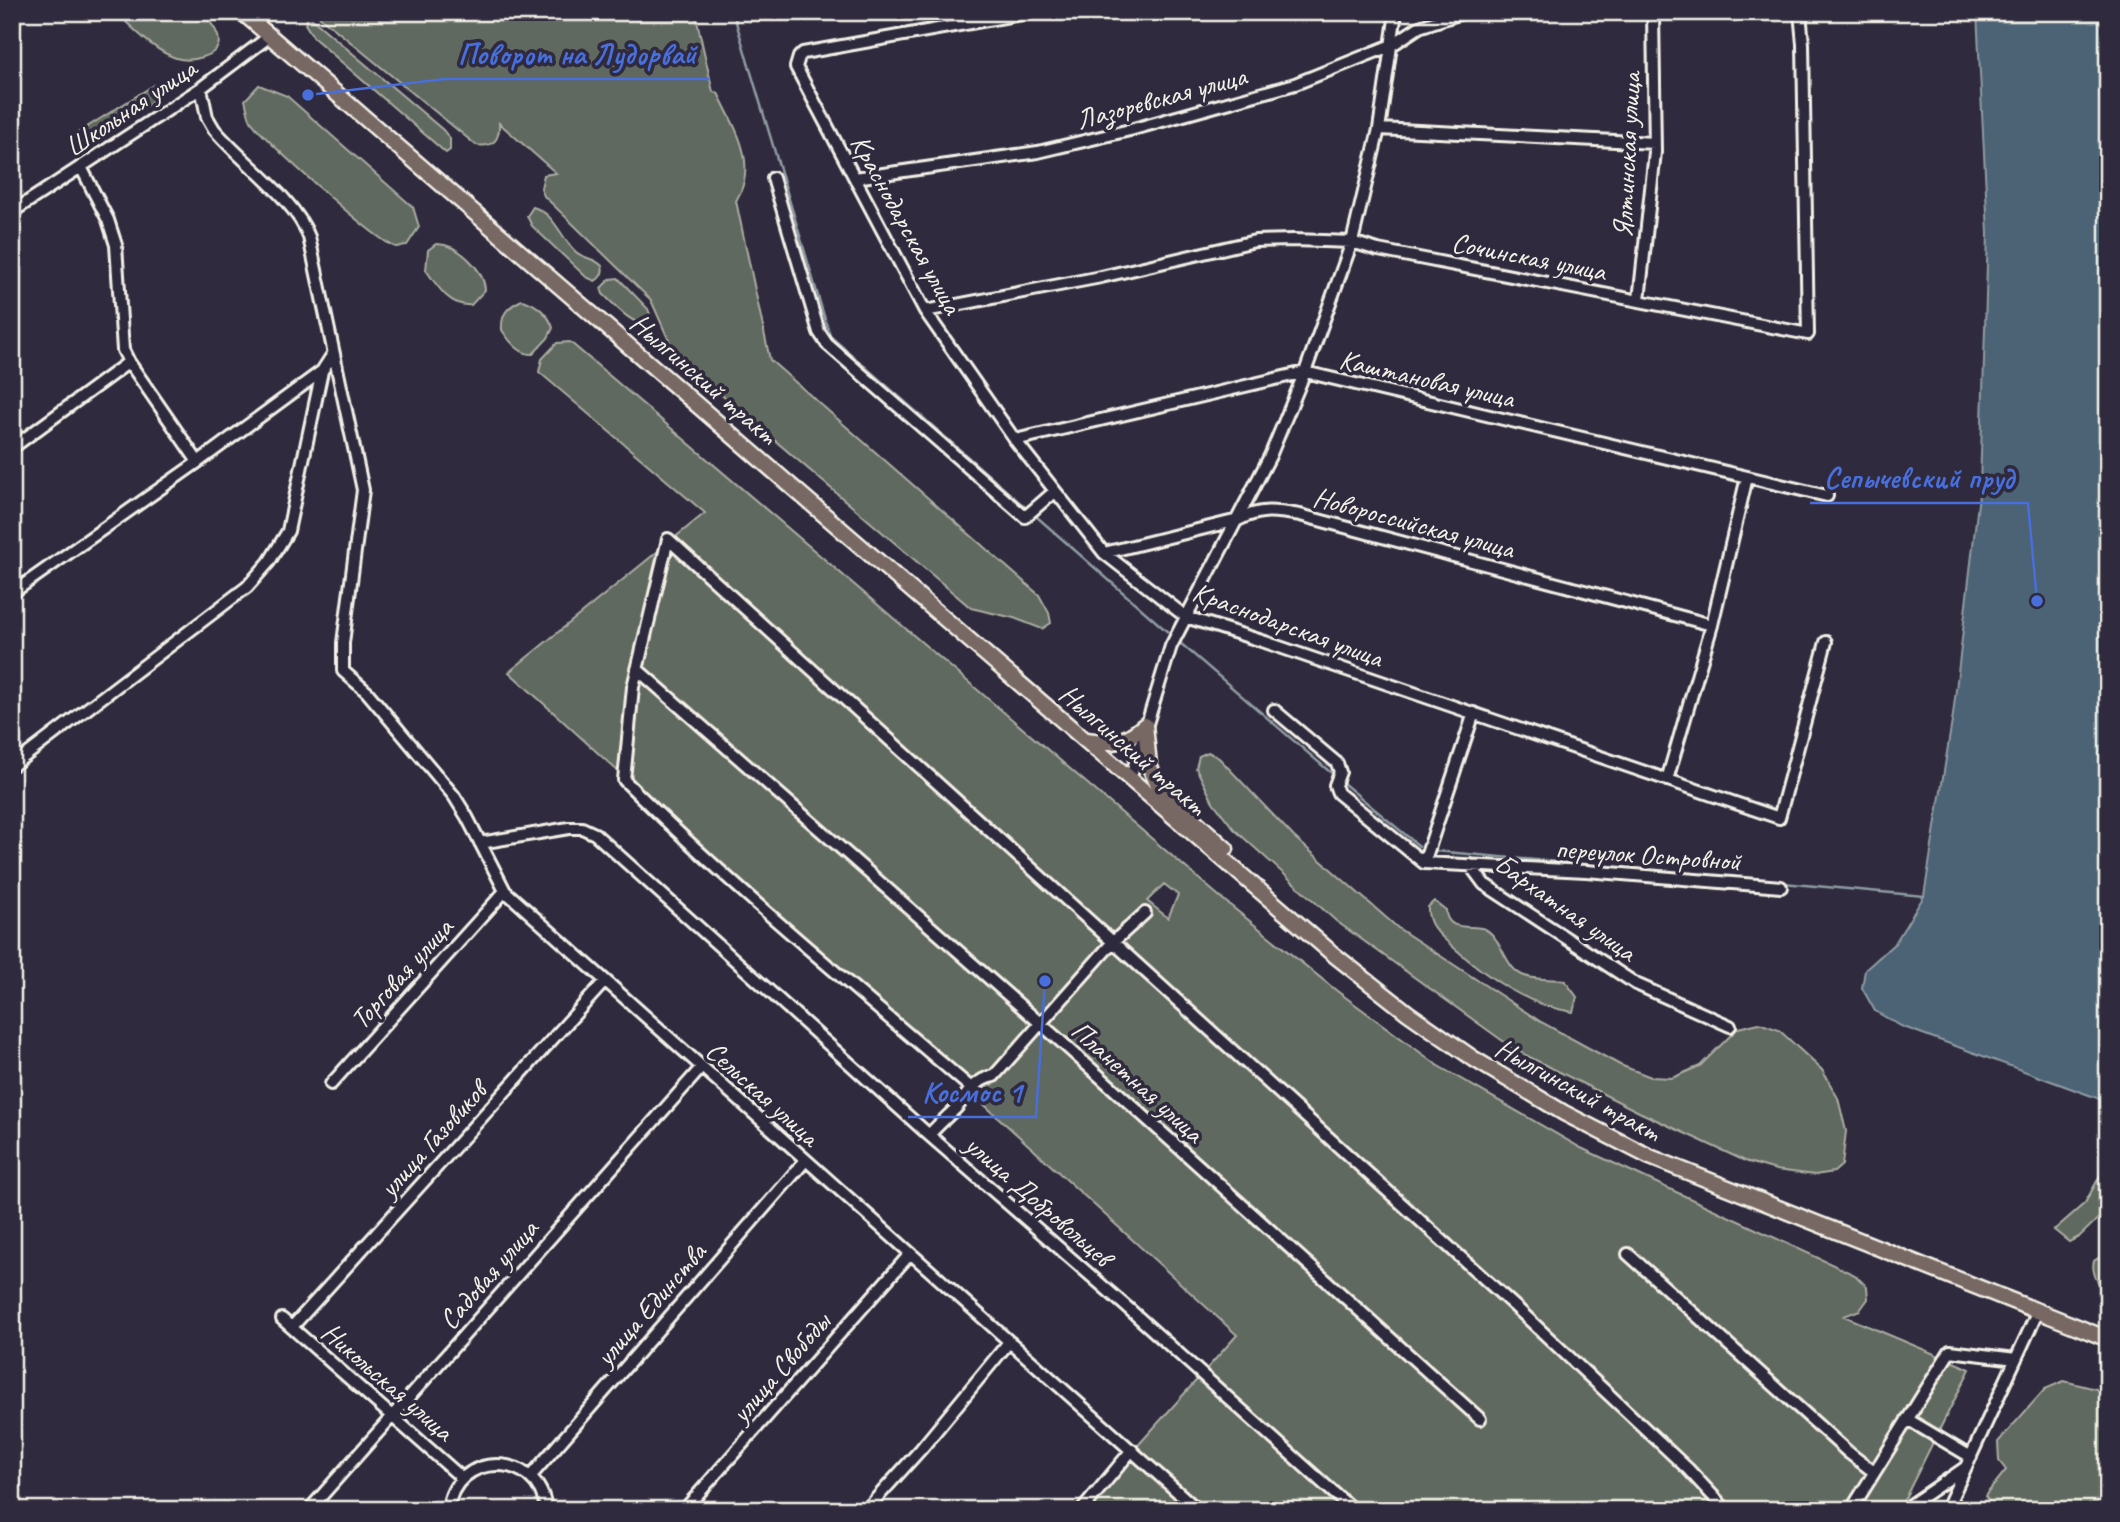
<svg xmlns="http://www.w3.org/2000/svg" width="2120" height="1522" font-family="Caveat,sans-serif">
<rect width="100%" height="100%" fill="#2f2a3d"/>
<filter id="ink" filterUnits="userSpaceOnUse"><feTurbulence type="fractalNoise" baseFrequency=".0143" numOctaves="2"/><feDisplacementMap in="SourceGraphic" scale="14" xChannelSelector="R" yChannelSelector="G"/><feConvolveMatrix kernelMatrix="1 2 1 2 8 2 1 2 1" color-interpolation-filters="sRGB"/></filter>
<g filter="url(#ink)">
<path fill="#60695e" stroke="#aaada3" stroke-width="2" fill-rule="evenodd" d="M 115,12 L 200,12 C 215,25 232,48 203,57 C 194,60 185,61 176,58 C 152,50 134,28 115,12 Z
M 314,12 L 695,12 L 713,92 L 718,93 C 735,129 759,163 736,201 L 770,360 L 1039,595 L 1049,613 L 1051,623 L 1042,629 L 1014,618 L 971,608 L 690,368 L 670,343 L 651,300 L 544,196 L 541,188 L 544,175 L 556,173 L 499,123 C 500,139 494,148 476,145 Z
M 312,19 L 443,130 L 450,139 L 450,150 L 446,153 L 314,38 L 305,24 L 307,20 Z
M 154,85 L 160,93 L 149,104 L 89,143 L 85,145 L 75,144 L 72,139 L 79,132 Z
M 259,85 L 287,96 L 413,207 L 419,227 L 407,245 C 403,245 399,247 396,247 C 380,244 261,138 251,121 C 248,115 247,107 245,100 Z
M 533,207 C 556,214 560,238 576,252 C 584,259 595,258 602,266 C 604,272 601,278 595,281 L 586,277 L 532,226 L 527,216 Z
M 436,244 C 457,243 484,269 485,290 L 471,305 C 450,307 437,286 426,270 L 428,250 Z
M 618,278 L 648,309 L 651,317 L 646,324 C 630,324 614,304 603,294 L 601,288 L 610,279 Z
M 522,300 C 535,303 549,314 553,328 L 548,338 L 533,354 C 520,355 509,341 502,330 C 501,314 507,307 522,300 Z
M 570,342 L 1226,902 L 1337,991 L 1440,1067 L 1581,1148 L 1855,1275 L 1867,1287 L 1868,1299 L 1860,1310 L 1844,1316 L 1970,1369 L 1899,1510 L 1080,1510 L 1237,1335 L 509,672 L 705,513 L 539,372 L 542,359 L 557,343 ZM 1164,884 L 1178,895 L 1168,918 L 1147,901 Z
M 1208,752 L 1219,758 L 1294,837 L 1398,928 L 1541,1022 L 1620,1065 L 1651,1077 L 1672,1078 L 1700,1066 L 1738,1028 L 1759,1023 L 1779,1030 L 1822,1070 L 1838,1098 L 1846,1131 L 1842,1165 L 1834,1172 L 1815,1175 L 1776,1170 L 1745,1161 L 1639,1112 L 1514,1049 L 1336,921 L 1234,829 L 1213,802 L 1196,768 L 1199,756 Z
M 1434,901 L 1446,910 C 1446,933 1472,924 1485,929 C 1502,938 1504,966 1522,975 C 1535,981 1552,978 1565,981 L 1577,997 L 1573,1012 C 1527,1006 1487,977 1453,947 C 1440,935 1427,926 1428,907 Z
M 2108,1168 L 2108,1209 L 2079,1237 L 2069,1242 L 2054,1230 L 2085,1203 L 2101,1174 Z
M 2100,1257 L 2108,1257 L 2108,1284 L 2098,1282 C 2094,1275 2092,1268 2094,1261 Z
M 2064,1381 L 2108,1392 L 2108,1510 L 1995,1510 L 1985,1496 L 2006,1470 L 1999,1461 L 1998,1442 L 2045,1389 Z"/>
<path fill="#4b6375" stroke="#8f9ca3" stroke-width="2" d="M 1977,12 L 2108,12 L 2108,1102 L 1901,1026 L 1875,1011 L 1862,988 L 1865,970 L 1895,943 L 1924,896 L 1953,715 L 1980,486 L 1988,233 Z"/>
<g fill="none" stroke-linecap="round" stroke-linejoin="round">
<path stroke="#8f9ca3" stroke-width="2.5" d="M 733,12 L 830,336 L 1025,507
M 1037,517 L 1169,633
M 1179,642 L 1330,772
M 1343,783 L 1419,846
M 1435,851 L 1679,873
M 1783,883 L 1924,896"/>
<g stroke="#f4f1e8" stroke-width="16">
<path id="minor" d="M 1033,12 L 803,53 L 799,57 L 796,67 L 925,311 L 1015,440 L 1104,553 L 1186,617 L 1265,642 L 1779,818 L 1826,642
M 201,88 L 207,117 L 214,129 C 241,162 295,198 309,237 L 363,490 L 343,643 L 343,671 L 367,692 L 454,796 L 467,817 L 505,891 L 1198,1510
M 1379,129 L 1655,143
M 81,167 L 108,220 L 116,245 L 123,350 L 129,362 L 198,462
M 773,178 L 819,332 L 827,344 L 1025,517 L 1055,491
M 855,178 L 1038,152 L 1130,130 L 1295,84 L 1392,45 L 1419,27 L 1465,12
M 12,212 L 201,88 L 270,36
M 1639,300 L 1655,152 L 1653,12
M 925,311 L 1101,277 L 1255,241 L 1294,240 L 1352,242 L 1378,250 L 1808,334 L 1803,44 L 1800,12
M 1015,440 L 1305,372 L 1827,496
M 12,448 L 129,362
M 1104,553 L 1238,520 C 1261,508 1276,511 1300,515 L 1712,625
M 12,593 L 198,462 L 322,371
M 637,669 L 1057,1038 L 1480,1419
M 1274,710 L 1337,763 L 1340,772 L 1335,785 L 1338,793 L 1424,863 L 1586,871 L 1781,887
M 12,766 L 247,587 L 269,562 L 288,531 L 322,371 L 333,354
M 1130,779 L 1171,646 L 1270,456 L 1305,372 L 1352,242 L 1379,129 L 1396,12
M 1667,780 L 1712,625 L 1747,477
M 480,843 L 569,828 L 582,828 L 595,834 L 929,1135 L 1128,1308 L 1353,1510
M 1424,863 L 1474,713
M 1470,865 L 1484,884 L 1636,984 L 1730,1026
M 331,1084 L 505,891
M 971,1088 C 854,987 734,889 624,780 L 633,687 L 668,539 L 1520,1311 L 1688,1469 L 1726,1510
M 929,1135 C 938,1125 948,1116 957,1107 C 968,1093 976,1079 994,1076 L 1112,943 L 1145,913
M 1628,1254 L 1849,1453 L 1874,1472
M 282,1319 L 462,1478
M 292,1327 L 605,981
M 1907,1419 L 1971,1457
M 530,1477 L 805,1161
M 309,1510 L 701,1068
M 448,1510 C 454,1450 540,1450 546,1510
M 684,1510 L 910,1254
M 866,1510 L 921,1449 L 1009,1342
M 1082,1510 L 1132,1450
M 1851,1510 L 1950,1351 L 2016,1359
M 1909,1510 L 1912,1504 L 1966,1467
M 1946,1510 L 2038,1311"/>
</g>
<g stroke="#f4f1e8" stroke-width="19">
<path id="major" d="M 242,12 L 1333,954 L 1408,1013 L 1474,1059 L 1564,1113 L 1650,1157 L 2108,1339
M 1145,725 L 1149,765 L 1159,788 L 1226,849
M 1086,740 C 1114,744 1123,744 1145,725"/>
</g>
<use href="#minor" stroke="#2f2a3d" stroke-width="10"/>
<use href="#major" stroke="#776864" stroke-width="14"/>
</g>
</g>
<g text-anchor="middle" stroke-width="7" stroke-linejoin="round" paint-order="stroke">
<g font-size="28" fill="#f4f1e8" stroke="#2f2a3d">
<text transform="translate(1161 97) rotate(-15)" y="10">Лазоревская улица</text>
<text transform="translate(130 107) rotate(-34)" y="10">Школьная улица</text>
<text transform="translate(1626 155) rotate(-87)" y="10">Ялтинская улица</text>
<text transform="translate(907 224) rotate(61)" y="10">Краснодарская улица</text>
<text transform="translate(1529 256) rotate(11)" y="10">Сочинская улица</text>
<text transform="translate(704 378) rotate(41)" y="10">Нылгинский тракт</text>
<text transform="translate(1427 378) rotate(13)" y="10">Каштановая улица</text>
<text transform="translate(1414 522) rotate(15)" y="10">Новороссийская улица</text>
<text transform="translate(1288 624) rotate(20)" y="10">Краснодарская улица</text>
<text transform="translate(1133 749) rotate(41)" y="10">Нылгинский тракт</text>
<text transform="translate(1648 854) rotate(4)" y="10">переулок Островной</text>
<text transform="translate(1566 907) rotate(35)" y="10">Бархатная улица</text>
<text transform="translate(401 973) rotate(-48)" y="10">Торговая улица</text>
<text transform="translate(1138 1081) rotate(42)" y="10">Планетная улица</text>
<text transform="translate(1578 1089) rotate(29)" y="10">Нылгинский тракт</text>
<text transform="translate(763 1093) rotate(42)" y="10">Сельская улица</text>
<text transform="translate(432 1139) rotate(-48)" y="10">улица Газовиков</text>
<text transform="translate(1039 1200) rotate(41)" y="10">улица Добровольцев</text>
<text transform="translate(488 1274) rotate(-49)" y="10">Садовая улица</text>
<text transform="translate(650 1304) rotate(-49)" y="10">улица Единства</text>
<text transform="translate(780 1367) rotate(-49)" y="10">улица Свободы</text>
<text transform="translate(388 1381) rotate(41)" y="10">Никольская улица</text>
</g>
</g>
<path fill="none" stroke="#486fdb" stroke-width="2.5" d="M308 95L445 79H709M2037 601L2028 503H1810M1045 981L1036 1117H908"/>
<g fill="#486fdb" stroke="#2f2a3d" stroke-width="2.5">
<circle cx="308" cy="95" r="7"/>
<circle cx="2037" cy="601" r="7"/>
<circle cx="1045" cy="981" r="7"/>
</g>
<g font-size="30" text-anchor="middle" font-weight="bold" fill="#486fdb" stroke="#2f2a3d" stroke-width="7" stroke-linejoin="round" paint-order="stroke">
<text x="577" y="64">Поворот на Лудорвай</text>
<text x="1919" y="488">Сепычевский пруд</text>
<text x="972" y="1102">Космос 1</text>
</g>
<rect width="2120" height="1522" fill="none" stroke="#2f2a3d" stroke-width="42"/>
<rect x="21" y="21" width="2078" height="1480" fill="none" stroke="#f4f1e8" stroke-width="2.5" filter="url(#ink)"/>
</svg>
